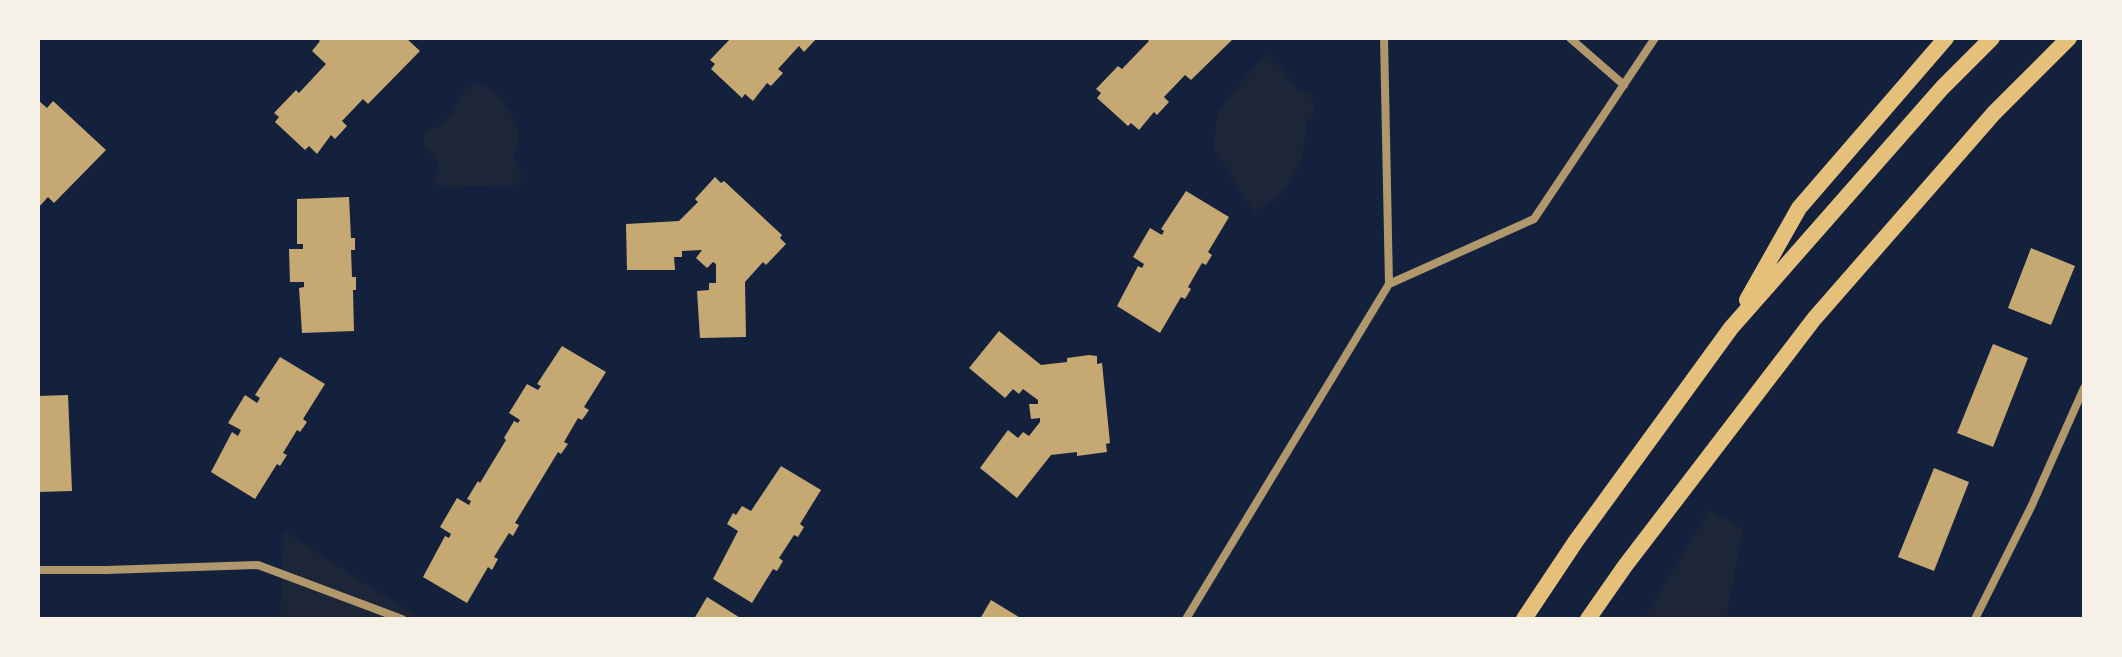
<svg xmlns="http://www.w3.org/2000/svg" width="2122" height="657" font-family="Ubuntu,sans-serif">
<rect width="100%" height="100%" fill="#14213d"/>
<path fill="#1d2539" d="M 1265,54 L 1281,67 L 1297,90 L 1309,95 L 1315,107 L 1313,116 L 1306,123 L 1304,147 L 1300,164 L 1285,188 L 1272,201 L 1254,212 L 1213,147 L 1218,111 Z
M 476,83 C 495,85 520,119 518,138 C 518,145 514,152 513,158 L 521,174 L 521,179 L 515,185 L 441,187 L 433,181 L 439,168 L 439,163 L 424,146 L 424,133 C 431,127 441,127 447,120 C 459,106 458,91 476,83 Z
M 1709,510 L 1743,529 L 1726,619 L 1644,619 Z
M 284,531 L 420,619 L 280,619 Z"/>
<path fill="#c6a872" d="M 316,38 L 406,38 L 420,51 L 368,104 L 363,99 L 342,121 L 347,126 L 335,139 L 331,135 L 317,154 L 309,146 L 305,150 L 275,122 L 279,117 L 274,113 L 296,90 L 299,93 L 326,64 L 312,51 L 320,41 Z
M 731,38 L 736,40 L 738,38 L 817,38 L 804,52 L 799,46 L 778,69 L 783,73 L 771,86 L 767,83 L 753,101 L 745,94 L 742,98 L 711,69 L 715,64 L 710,60 Z
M 1146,38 L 1234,38 L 1191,80 L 1185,75 L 1164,97 L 1169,102 L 1157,115 L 1154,112 L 1139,130 L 1131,123 L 1128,126 L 1097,98 L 1101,93 L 1096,89 L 1118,66 L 1122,69 L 1149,41 Z
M 38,100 L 47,108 L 53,101 L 106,150 L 54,203 L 48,197 L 38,208 Z
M 715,177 L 721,183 L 724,181 L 782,235 L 780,238 L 786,244 L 766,265 L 763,262 L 745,282 L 746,337 L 700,338 L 697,291 L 709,290 L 709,283 L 716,283 L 716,264 L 713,262 L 707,268 L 696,258 L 702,250 L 682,251 L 682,257 L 674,257 L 675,270 L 627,270 L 626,224 L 679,221 L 698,202 L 695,199 Z
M 1186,191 L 1229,217 L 1208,252 L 1212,255 L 1206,265 L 1202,263 L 1188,287 L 1191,289 L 1185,299 L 1181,297 L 1160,333 L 1117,306 L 1138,266 L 1142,268 L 1144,264 L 1133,257 L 1150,228 L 1162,235 L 1164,231 L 1161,229 Z
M 349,197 L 351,238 L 355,238 L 355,250 L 351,250 L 352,277 L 356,277 L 356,290 L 353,290 L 354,331 L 302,333 L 299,288 L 304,287 L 304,282 L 290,282 L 289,249 L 303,249 L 303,244 L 297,244 L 297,199 Z
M 2031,248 L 2075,266 L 2051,325 L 2008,308 Z
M 999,331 L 1041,365 L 1067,362 L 1067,358 L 1089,355 L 1097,356 L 1097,364 L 1102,363 L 1110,443 L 1106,444 L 1107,452 L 1077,456 L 1077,452 L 1051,455 L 1017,498 L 980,468 L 1008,430 L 1018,438 L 1023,432 L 1029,436 L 1040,422 L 1040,418 L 1031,419 L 1029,404 L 1038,404 L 1038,400 L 1023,389 L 1019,394 L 1013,389 L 1005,398 L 969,368 Z
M 1993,344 L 2028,358 L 1993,447 L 1957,433 Z
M 562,346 L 606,372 L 584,407 L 589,410 L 582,420 L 578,418 L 564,442 L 568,444 L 561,454 L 558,452 L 515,523 L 519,525 L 513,536 L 509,533 L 494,557 L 498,559 L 492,570 L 488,567 L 467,603 L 423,577 L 445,536 L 449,538 L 451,534 L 440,527 L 457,498 L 469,505 L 471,501 L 467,499 L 478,481 L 480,483 L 506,440 L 504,438 L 514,421 L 518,423 L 520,420 L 509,413 L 527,384 L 538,390 L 541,386 L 537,384 Z
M 280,357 L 325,384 L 303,419 L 307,422 L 300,432 L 297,430 L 283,453 L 287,455 L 280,466 L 277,464 L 255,499 L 211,472 L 232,432 L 238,436 L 241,430 L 228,423 L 245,395 L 257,403 L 260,398 L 255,395 Z
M 68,395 L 72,491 L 38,492 L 38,396 Z
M 781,466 L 821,490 L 800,524 L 804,527 L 798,537 L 794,535 L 779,558 L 783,561 L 777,571 L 773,569 L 752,603 L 713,579 L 738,531 L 727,524 L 733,513 L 736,515 L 742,506 L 751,511 Z
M 1934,468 L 1969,482 L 1934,571 L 1898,557 Z
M 707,597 L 742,619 L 694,619 Z
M 991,600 L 1022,619 L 980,619 Z"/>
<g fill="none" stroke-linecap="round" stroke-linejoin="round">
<path stroke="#b1986c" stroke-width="8" d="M 1570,38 L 1624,85
M 1389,284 L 1534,219 L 1655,38
M 38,570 L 106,570 L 258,565 L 402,619
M 1186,619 L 1389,284 L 1384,38
M 1975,619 L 2032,505 L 2084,388"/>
<path stroke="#e5c07b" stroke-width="16" d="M 1747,300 L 1799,208 L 1946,38
M 1524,619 L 1576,541 L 1731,328 L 1942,88 L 1992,38
M 1588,619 L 1625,566 L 1814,319 L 1994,113 L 2069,38"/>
</g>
<rect width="2122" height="657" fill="none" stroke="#f6f1e7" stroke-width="80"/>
</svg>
